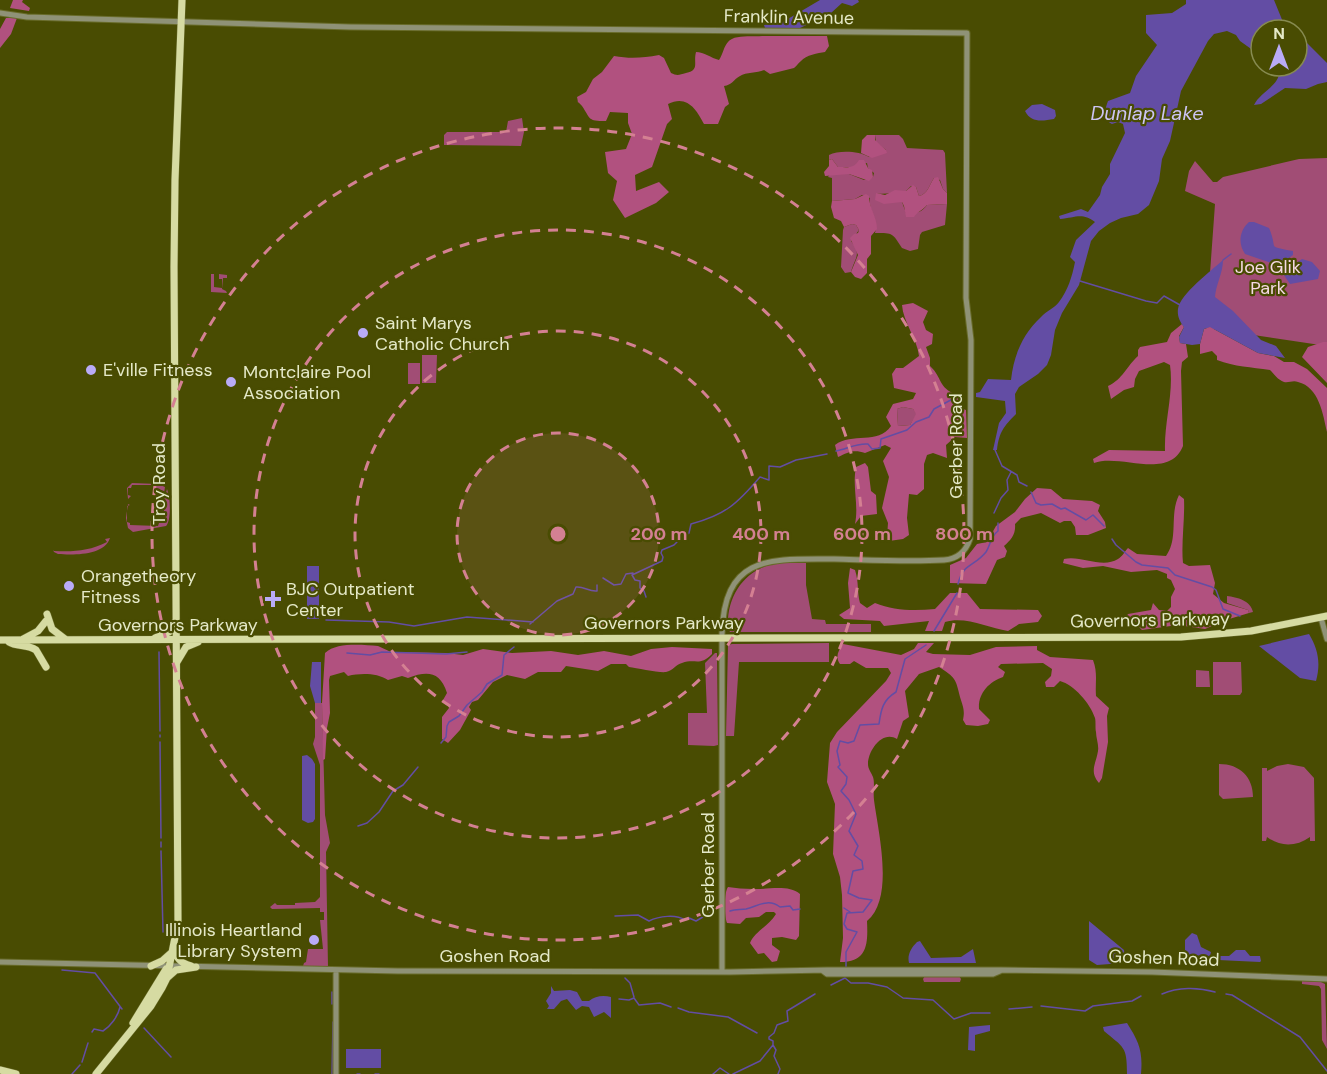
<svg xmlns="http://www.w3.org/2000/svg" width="1327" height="1074" font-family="'DM Sans',sans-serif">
<rect width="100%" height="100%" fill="#494c02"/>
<path fill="#a14d75" d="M 522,118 L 524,132 L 521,146 L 444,145 L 444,135 L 447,132 L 506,132 L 508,121 Z
M 875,135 L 899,135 L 903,139 L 907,148 L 943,150 L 945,153 L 947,193 L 943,189 L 940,180 L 934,178 C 929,185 928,194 919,196 L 916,187 L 911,186 L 906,191 C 895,190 886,196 876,193 L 902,202 L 906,213 C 916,214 921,213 927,205 L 947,204 L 945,225 L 922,232 L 920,235 L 918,249 L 910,251 L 902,248 C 892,233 894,233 875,233 C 879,220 868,210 870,198 L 862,195 L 855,199 L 832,201 L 832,178 L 828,177 L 830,174 L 849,174 L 864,180 L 873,177 L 874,173 L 868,168 L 867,163 L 853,167 L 838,167 L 832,159 L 829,160 L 829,155 C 839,150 859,151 869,157 L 886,150 L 876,142 Z
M 1327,158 L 1327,346 L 1206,328 L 1215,204 L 1185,191 L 1189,171 L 1195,161 L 1213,182 L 1217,182 L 1223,177 L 1299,159 Z
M 852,224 L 856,225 L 859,230 L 851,241 C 862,255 855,257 851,272 L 845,273 L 841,267 L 843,230 L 844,227 Z
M 211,274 L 214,274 L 214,287 L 222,288 L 222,279 L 219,279 L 219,274 L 227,275 L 227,278 L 223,278 L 222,289 L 226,291 L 227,293 L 211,292 Z
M 422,355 L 437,355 L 436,383 L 422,383 Z
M 408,363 L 420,363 L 420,384 L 408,384 Z
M 903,407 L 913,409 L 917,414 L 910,425 L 898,426 L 897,409 Z
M 132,483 L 158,484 L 165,487 L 162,506 L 165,518 L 163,504 L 167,489 C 171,499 171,521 166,526 L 133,532 L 128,528 L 126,518 L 128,504 L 130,505 L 127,506 L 127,522 L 130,523 L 130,525 L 158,526 L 159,523 L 162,523 L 160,489 L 156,488 L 156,485 L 132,485 L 131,488 L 128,488 L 128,495 L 131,496 L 128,499 L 127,488 Z
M 110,538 C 104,556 73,555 58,554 L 54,552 L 53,550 L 54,551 C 74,552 89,551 107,542 L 105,539 Z
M 778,563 L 806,563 L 806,585 L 812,619 L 825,620 L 826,624 L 871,624 L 871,632 L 730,632 L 728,629 C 726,596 745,568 778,563 Z
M 1227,596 C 1237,597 1251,601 1253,612 L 1249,613 L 1248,610 L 1227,603 Z
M 829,643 L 829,662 L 739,662 L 734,736 L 726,736 L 728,645 L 732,644 Z
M 715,653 L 717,653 L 718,745 L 714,746 L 688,745 L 688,713 L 707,713 L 705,663 Z
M 1213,662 L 1241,662 L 1242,692 L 1240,695 L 1213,695 Z
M 1196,670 L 1209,671 L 1210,687 L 1196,687 Z
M 315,703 L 322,703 L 325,815 L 330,843 L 326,852 L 328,967 L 303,966 L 304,963 L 306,962 L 308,949 L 323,949 L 320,920 L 324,920 L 324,912 L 320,912 L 320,908 L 272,909 L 270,907 L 275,903 L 277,905 L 295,905 L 295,903 L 315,902 L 320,897 L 320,765 L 313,744 L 315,737 Z
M 1219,764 C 1240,764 1253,777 1253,797 L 1223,799 L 1219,795 Z
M 1288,764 L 1304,767 L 1314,778 L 1315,841 L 1310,841 L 1310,837 C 1296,847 1280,847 1267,837 L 1266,841 L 1262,841 L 1262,768 L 1267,768 L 1267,771 L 1277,766 Z
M 925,976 L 959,976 L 961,979 L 960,982 L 924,982 L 923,979 Z
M 1302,981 L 1321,982 L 1325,984 L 1327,1049 L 1322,1040 L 1321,989 L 1319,986 L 1302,984 Z"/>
<path fill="#b1517f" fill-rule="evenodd" d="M 13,0 L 23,0 L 22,2 L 30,8 L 29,11 L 10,8 Z
M 6,18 L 17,18 L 11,34 L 0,48 L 0,29 Z
M 762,36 L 827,36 L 829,46 L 825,52 C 818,53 806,55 801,61 C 798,63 797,66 794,68 L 770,74 L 764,70 C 757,73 746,72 740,76 C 733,80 732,85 724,86 L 729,104 L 725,107 L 718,124 L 704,124 C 697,110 687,94 668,104 L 672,119 L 667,124 L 652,167 L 635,175 L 636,191 L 659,182 L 669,192 L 656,203 L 625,218 L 613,200 L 617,181 L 608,173 L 605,152 L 626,149 L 632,134 L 628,123 L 628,113 L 610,112 L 606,121 C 587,121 591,119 582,106 C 576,99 579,106 577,97 L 586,92 L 593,79 L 602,72 L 614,56 C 630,59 643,58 659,55 L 664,58 L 671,73 C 677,76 679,75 686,73 C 700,70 693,63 696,52 C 704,52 711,58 719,60 C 723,54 724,46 728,42 C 734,34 753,37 762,36 Z
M 867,135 L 875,135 L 875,140 L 886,150 L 887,153 L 872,158 L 861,153 L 862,140 Z
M 832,159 L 838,167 C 847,167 854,169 859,160 L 864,160 L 868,168 L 872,170 L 873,177 L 869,181 L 849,174 L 825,176 L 824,172 L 829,166 L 829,160 Z
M 938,177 L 943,189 L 947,193 L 947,204 L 927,205 C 923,210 917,212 914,217 L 906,217 L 904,206 L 902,202 L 884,204 L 875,200 L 876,193 L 885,195 L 895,190 L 906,191 L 913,185 L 916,187 L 919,196 C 928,194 929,185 934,178 Z
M 866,194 L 869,196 C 869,208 877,217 877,229 L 871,236 L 871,254 L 867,259 L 867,273 L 861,279 L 855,277 L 851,272 L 858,255 L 850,238 L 854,234 L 858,233 L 859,230 L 856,225 L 852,224 L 844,227 L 841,221 L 834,218 L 831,207 L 832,201 L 855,199 Z
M 913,303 L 928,311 L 923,322 L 926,330 L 933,334 L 932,344 L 926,347 L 930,358 L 930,366 C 943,378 937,387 957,395 L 960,408 L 966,410 L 967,438 L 955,437 L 946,445 L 947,458 L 933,453 L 927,455 L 924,464 L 924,489 L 917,495 L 909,494 L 907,518 L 909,535 L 903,539 L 889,541 L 887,537 L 888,523 L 882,508 L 889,477 L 883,461 L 891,448 L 885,445 L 865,453 C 854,449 848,452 838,457 L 835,445 C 852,432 878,445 891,426 L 886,417 L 893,404 L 913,399 L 916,393 L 894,388 L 892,374 L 896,368 L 903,368 L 919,356 C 917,338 903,322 902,305 ZM 903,407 L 913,409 L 916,414 L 910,425 L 898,426 L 897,409 Z
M 1182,324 L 1184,327 L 1179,336 L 1180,343 L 1186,344 L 1188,357 L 1182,362 L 1181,371 L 1183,446 C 1169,481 1120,453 1094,463 L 1093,459 L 1109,450 L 1165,451 C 1164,422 1174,393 1170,365 L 1164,362 L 1139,371 L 1135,379 L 1134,387 L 1124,390 L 1111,399 L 1108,386 C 1123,379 1126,367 1138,356 L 1138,350 L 1140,347 L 1167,342 L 1171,333 Z
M 1210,327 L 1258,353 L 1274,356 L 1284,362 L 1294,362 L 1307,369 L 1327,388 L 1327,432 C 1323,414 1319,387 1298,382 C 1293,380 1289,383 1284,382 C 1278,380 1274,374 1270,370 C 1251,367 1235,367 1217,360 L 1217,356 L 1212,351 L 1200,354 L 1200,344 L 1204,329 Z
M 1323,342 L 1327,342 L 1327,383 L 1302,357 L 1308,347 Z
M 865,463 L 868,467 L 871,491 L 876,495 L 877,514 L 861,516 L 855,524 C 859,505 852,487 856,467 Z
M 1037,488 L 1051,489 L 1063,499 L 1092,501 L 1100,505 L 1098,511 L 1105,522 L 1106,528 L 1088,535 L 1076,535 L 1075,527 L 1071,521 L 1064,521 L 1060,523 L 1041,513 L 1021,518 L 1015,524 C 1016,534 1011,540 1004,546 L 1007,551 L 1005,557 L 997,560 L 986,584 L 950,583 L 950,565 L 966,558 L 977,544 L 987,542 L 996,526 L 1015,512 L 1025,499 Z
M 1179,495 L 1184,499 C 1185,519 1181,544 1183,563 L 1189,566 L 1210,565 L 1215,583 L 1213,594 L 1224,603 L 1248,610 L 1249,613 L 1226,620 L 1205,629 L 1178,625 L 1142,630 L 1139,627 L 1140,624 L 1135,621 L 1125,619 L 1128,614 L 1151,610 L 1153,603 L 1159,610 L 1167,611 L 1171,607 L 1171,597 L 1175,589 L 1171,580 L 1167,578 L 1167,574 L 1157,570 L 1131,572 L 1103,566 L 1083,568 L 1063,563 L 1064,559 C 1081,555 1102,569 1118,559 C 1122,557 1125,551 1128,548 L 1137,554 L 1166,556 C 1179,538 1169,515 1179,495 Z
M 850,568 L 855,570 C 859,582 857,592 860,603 L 867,608 L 875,603 C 894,611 915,611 935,609 L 950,593 L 967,593 L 980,609 L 1038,610 L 1042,616 L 1038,622 L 1019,624 L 1008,631 C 988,628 966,616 945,622 L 942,631 L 925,631 L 929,621 L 884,626 L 880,621 L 844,619 L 839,615 L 850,608 L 848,583 Z
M 918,643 L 934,643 L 926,652 L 933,654 L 970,655 L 996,647 L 1037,646 L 1037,650 L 1050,657 L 1093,660 C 1098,673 1095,683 1096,696 L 1109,708 L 1107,716 L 1108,742 L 1102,778 L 1099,783 C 1089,771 1096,764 1098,751 C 1099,745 1096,738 1096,732 C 1095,728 1096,722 1095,718 C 1090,703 1074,685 1060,681 L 1054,687 L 1046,687 L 1045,682 L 1051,676 L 1052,669 L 1043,663 L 1001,664 L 998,667 L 1005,672 L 1003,677 C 989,682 978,693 979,709 L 990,720 L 988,724 L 978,726 L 966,725 L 963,720 C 965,710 963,707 960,697 C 956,679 955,677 939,667 L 919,674 L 905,691 L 909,717 L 903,721 L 897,739 C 882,730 868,751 868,764 C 868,769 871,772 873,777 C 875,783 873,792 874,800 C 878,831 895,898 867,921 C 868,943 868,962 840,962 L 843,938 L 842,895 L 840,877 L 833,854 L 835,804 L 827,782 L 830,743 L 837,732 L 886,681 L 891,673 L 888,668 L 866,668 L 854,661 L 850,664 L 840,664 C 835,657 838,651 843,644 L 901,655 L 914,649 Z
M 378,646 L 391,652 L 446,653 L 463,655 L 483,649 L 512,653 L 551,651 L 578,655 L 604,651 L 631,656 L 651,649 L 672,647 L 712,649 L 712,654 C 699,667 696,658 682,663 C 676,664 673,671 666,672 C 659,673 637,668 629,667 L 626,664 L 611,664 L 598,671 L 566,666 L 561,672 L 538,672 L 525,679 L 507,675 L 493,682 L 478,700 L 472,702 L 469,707 L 471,710 L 460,730 L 448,743 L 442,739 L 442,717 L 449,708 L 447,703 L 443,700 L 447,693 C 440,671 427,671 408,678 L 402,676 L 388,680 C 377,673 361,673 348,676 L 344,672 L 330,676 L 329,680 L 330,713 L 327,728 L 325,759 L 323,760 L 322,703 L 325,653 C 337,642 362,645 378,646 Z
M 728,887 C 736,888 744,889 753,889 C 767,890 788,884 800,894 L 799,936 L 796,940 L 782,937 L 772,938 L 772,945 L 780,951 L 777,961 L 772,962 L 764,953 L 758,954 L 750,943 C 755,931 769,926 776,914 L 774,912 L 766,912 L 759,917 L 746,918 L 740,924 L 727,923 C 724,916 724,892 728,887 Z"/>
<path fill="#634da4" d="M 820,0 L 858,0 L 859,2 L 852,6 L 842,3 L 831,13 L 798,29 L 765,28 L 764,25 L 781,23 Z
M 1186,0 L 1274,0 L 1283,22 L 1292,30 L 1261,30 L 1261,52 L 1254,51 L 1240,41 L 1236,35 L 1227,31 L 1214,34 L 1208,41 L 1181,91 L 1170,141 L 1162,159 L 1159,181 L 1149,205 L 1138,214 L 1121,218 L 1110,223 L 1099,231 L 1091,241 L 1079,285 L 1062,313 L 1055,330 L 1051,355 L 1047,365 L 1038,374 L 1019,387 L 1015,394 L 1016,414 C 1004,426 999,432 997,450 L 993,450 L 999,423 L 1006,413 L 1005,401 L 976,397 L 976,393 L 980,392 L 988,379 L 1011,380 C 1014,355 1022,335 1041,317 C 1046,311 1055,308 1059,302 C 1068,290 1072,277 1075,262 L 1070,257 L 1076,240 L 1095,222 C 1082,212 1075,218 1060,219 L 1059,216 L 1081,209 L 1088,212 L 1100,195 L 1102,187 L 1110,174 L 1110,164 L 1125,133 L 1123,124 L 1118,122 L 1112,124 C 1102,119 1105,109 1108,101 L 1130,93 L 1136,76 L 1157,45 L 1146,33 L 1146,15 L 1172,13 L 1186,4 Z
M 1297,36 L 1306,42 L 1327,63 L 1327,82 L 1318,84 L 1306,89 L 1285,88 L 1261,104 L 1254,105 C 1260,91 1285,84 1278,66 L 1297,66 Z
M 1042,104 L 1055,110 L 1056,116 L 1054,119 C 1042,121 1031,123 1025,111 L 1032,105 Z
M 1249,222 L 1254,222 L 1269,228 C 1279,251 1265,245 1293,251 L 1293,255 L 1286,260 L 1288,267 L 1292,266 L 1302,259 L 1312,262 L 1320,271 L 1318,279 L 1290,284 L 1277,265 L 1245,254 C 1238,244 1239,231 1249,222 Z
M 1223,260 C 1223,273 1216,284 1215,297 L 1233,311 L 1261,340 L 1276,346 L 1285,358 L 1258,353 L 1210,327 L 1204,329 L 1200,344 L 1192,345 L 1180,343 L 1179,337 L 1184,327 C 1180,322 1177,316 1178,309 C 1180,294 1211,271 1223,260 Z
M 307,566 L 319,566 L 319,619 L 307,619 Z
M 1309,634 C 1318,649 1321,663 1316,681 L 1300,678 L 1259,646 Z
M 312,662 L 321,662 L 321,703 L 315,703 L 310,686 Z
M 307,755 L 312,759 L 315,764 L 315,819 L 313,822 L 308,823 L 302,820 L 302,756 Z
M 1089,921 L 1124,950 L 1125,959 L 1123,963 L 1097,965 L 1089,960 Z
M 1192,933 L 1197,935 L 1201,947 L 1211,952 L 1210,956 L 1185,955 L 1185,940 Z
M 920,941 L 931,958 L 961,957 L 973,949 L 976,963 L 909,963 C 907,955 911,948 917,942 Z
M 1236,950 L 1245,950 L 1250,956 L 1260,956 L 1261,961 L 1260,962 L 1218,960 L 1218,956 L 1229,956 Z
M 551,986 L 554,991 L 570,990 L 577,992 L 582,1001 L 589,1001 C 595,996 603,995 611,997 L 611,1018 L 604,1012 L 594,1017 L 589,1007 L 582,1006 L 576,1010 L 567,999 L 561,1001 L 554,1009 L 547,1009 L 549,1006 L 546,1001 L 551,993 Z
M 1127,1023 C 1139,1042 1143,1051 1141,1074 L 1127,1074 C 1127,1046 1124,1048 1104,1031 L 1103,1027 Z
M 990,1025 L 990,1031 L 975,1035 L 975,1051 L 968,1050 L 969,1027 Z
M 346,1049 L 381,1049 L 381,1068 L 346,1068 Z"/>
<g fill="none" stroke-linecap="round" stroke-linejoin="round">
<path stroke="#634da4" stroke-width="1.5" d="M 1223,260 L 1231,254
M 1080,281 L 1146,301 L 1157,303 L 1164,296 L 1180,305
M 995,450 L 1002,466 L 1017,475 L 1019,482 L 1027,486
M 836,451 C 847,449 856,443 868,444 L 872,449 L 880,448 L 881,439 L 907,430 L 916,422 L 929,417 L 934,409 L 962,394
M 1031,492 L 1036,503 L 1041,505 L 1052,504 L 1061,509 L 1065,508 L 1086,520 L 1093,515 L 1104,526
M 994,513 L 1001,498 L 1008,490 L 1007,480 L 1011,472
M 1112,539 L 1116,545 L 1136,562 L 1142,565 L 1168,568 L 1175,575 L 1212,587 L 1216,590 L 1223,609 L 1240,616
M 603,578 L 614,585 L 621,584 L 626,574 L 633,573
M 958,584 C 963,563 974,567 986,552 C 991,544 990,537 998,531 L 998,523
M 646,597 L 644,591 L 640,588 L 640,581 L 635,580 L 632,575 L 662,561 L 663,557 L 661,553 L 662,550 L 674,545 L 681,538 L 689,533 L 691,524 C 725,515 737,504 760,477 L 769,480 L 769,466 L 780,467 L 796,460 L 827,454
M 326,620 L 389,622 L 414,626 L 467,617 L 533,622
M 530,624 L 557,601 L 573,594 L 576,587 C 584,586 589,592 597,591 L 597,585
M 934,631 L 957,593
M 159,652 L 160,731
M 347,653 L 370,655 L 382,652 L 446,654 L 467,652
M 160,735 L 160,737
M 160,742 L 161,838
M 441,743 L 446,737 L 447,726 L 449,722 L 459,716 L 467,705 L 482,692 L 487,684 L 502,675 L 504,655 L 514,647
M 358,826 L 367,823 L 379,812 L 393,791 L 403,785 L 418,767
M 161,842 L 161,847
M 161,851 L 163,932
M 844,908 L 850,912
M 730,911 C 736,909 740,910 746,909 C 758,906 768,898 780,907 L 790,906 L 793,910 L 800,909
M 615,916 L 638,915 L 649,921 C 659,916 676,914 685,920 L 689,918 L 696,921 L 715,910
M 846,967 L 846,952 L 857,932 L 847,929 L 844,924 L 847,913 L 863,912 L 872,900 L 859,898 L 848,893 L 853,871 L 863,869 L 862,861 L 854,855 L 858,846 L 849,831 L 856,814 L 849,800 L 841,791 L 846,784 L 847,777 L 838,767 L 840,765 L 837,751 L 840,741 L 848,743 L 854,741 L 860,725 L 879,724 C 881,709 883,700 896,692 L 905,659 L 926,645
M 62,970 L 95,973 L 122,1009
M 625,978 L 630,983 L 634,997
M 831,985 L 845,978 L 851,983 L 868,983 L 887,987 L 903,998 L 933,1000 L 954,1019 L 971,1013 L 990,1013
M 332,992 L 332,1004
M 1162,994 C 1178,987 1198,987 1215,992
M 1226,994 L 1232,995 L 1300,1037 L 1327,1071
M 619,999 L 629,1000 L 634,998 L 639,1005 L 660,1003 L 671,1007
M 1041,1006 L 1085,1011 L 1093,1006 L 1132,1001 L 1141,996
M 678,1008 L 689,1012 L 728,1017 L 757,1033
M 1009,1009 L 1032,1007
M 144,1028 L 171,1057
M 92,1032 L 94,1029 L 103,1031 C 111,1026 118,1016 120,1007
M 773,1045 L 776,1050 L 774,1056 L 780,1069 L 778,1074
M 82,1062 L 88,1043
M 72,1074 L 80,1065
M 332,1074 L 333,1022
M 357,1074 L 360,1074
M 375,1074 L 379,1074
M 713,1074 L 720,1068 L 729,1074
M 733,1074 L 760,1061 L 773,1045 L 773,1041 L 769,1039 L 769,1037 L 774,1033 L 777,1025 L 788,1021 L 787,1011 L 815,994"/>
<g stroke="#686b2a" stroke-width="7">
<path id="minor" d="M 0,13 L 27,17 L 350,27 L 967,33 L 966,298 L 971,340 L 970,539 C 966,551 958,559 944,560 C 908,562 871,560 834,559 C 771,559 724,554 722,634 L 722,972
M 1321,618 L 1327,639
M 0,962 L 398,971 L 730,972 L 827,970 L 1001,970 L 1152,972 L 1327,979
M 336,970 L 336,1074
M 823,971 L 827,974 L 993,974 L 1000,971"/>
</g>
<g stroke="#686b2a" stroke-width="8">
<path id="major" d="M 47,614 L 52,629 L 65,639
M 155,638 L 169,632 L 174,623
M 23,639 L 38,631 L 46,621
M 0,640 L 1181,637 L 1251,631 L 1327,616
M 9,642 C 17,647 27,644 36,650 L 46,667
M 177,662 L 186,647 L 198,642
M 174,947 C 176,958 180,963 191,966
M 151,966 L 162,961 L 171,953
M 167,978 L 176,970 L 196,967
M 133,1023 L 166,969
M 0,1070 L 16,1074
M 96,1074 L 151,1006 L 162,988 L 167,978 L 178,922 L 174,267 L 175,180 L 182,0"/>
</g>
<use href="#minor" stroke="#8f9277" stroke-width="5"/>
<use href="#major" stroke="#d6dba2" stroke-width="7"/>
</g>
<circle cx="558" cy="534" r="101" fill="#d48092" fill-opacity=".12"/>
<g fill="none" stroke="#d48092" stroke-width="3" stroke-dasharray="10 8">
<circle cx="558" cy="534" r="101"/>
<circle cx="558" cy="534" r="203"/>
<circle cx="558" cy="534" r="304"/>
<circle cx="558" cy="534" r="406"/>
</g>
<g fill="#b9abf7" stroke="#494c02" stroke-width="2">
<circle cx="363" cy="333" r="6"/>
<circle cx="91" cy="370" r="6"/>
<circle cx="231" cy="382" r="6"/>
<circle cx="69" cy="586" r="6"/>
<path d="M270 590h6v6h6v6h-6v6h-6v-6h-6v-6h6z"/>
<circle cx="314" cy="940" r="6"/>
</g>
<g text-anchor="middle" stroke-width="4.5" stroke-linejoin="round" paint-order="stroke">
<g font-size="18" fill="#e5e9c8" stroke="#494c02">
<text transform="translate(789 17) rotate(1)" y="6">Franklin Avenue</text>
<text transform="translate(956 446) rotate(-90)" y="6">Gerber Road</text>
<text transform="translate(159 484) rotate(-90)" y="6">Troy Road</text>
<text transform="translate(1150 620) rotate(-1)" y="6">Governors Parkway</text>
<text x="664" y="629">Governors Parkway</text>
<text x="178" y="631">Governors Parkway</text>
<text transform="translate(708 865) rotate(-90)" y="6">Gerber Road</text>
<text x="495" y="962">Goshen Road</text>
<text transform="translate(1164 958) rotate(2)" y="6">Goshen Road</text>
</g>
<g font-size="18" fill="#f6dae5" stroke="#494c02">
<text x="1268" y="273">Joe Glik<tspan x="1268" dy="21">Park</tspan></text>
</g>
<g font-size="18" fill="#e5e9c8" stroke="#494c02" text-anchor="start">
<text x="375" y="329">Saint Marys<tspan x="375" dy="21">Catholic Church</tspan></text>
<text x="103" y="376">E'ville Fitness</text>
<text x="243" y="378">Montclaire Pool<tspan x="243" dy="21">Association</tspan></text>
<text x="81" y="582">Orangetheory<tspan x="81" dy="21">Fitness</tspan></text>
<text x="286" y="595">BJC Outpatient<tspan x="286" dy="21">Center</tspan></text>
<text x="302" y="936" text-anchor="end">Illinois Heartland<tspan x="302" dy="21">Library System</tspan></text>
</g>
<g font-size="20" font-style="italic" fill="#ccc4f4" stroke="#494c02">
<text x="1147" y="120">Dunlap Lake</text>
</g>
</g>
<circle cx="558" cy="534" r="9" fill="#d48092" stroke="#494c02" stroke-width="3"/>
<g font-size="18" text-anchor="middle" font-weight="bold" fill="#d48092" stroke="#494c02" stroke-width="4.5" stroke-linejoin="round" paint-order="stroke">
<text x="659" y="540">200 m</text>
<text x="761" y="540">400 m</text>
<text x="862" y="540">600 m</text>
<text x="964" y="540">800 m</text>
</g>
<g transform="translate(1279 48)"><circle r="28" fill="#494c02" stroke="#878b51" stroke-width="1.5"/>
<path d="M0-4.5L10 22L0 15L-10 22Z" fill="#b9abf7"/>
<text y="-9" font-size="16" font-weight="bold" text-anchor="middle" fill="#e5e9c8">N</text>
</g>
</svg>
